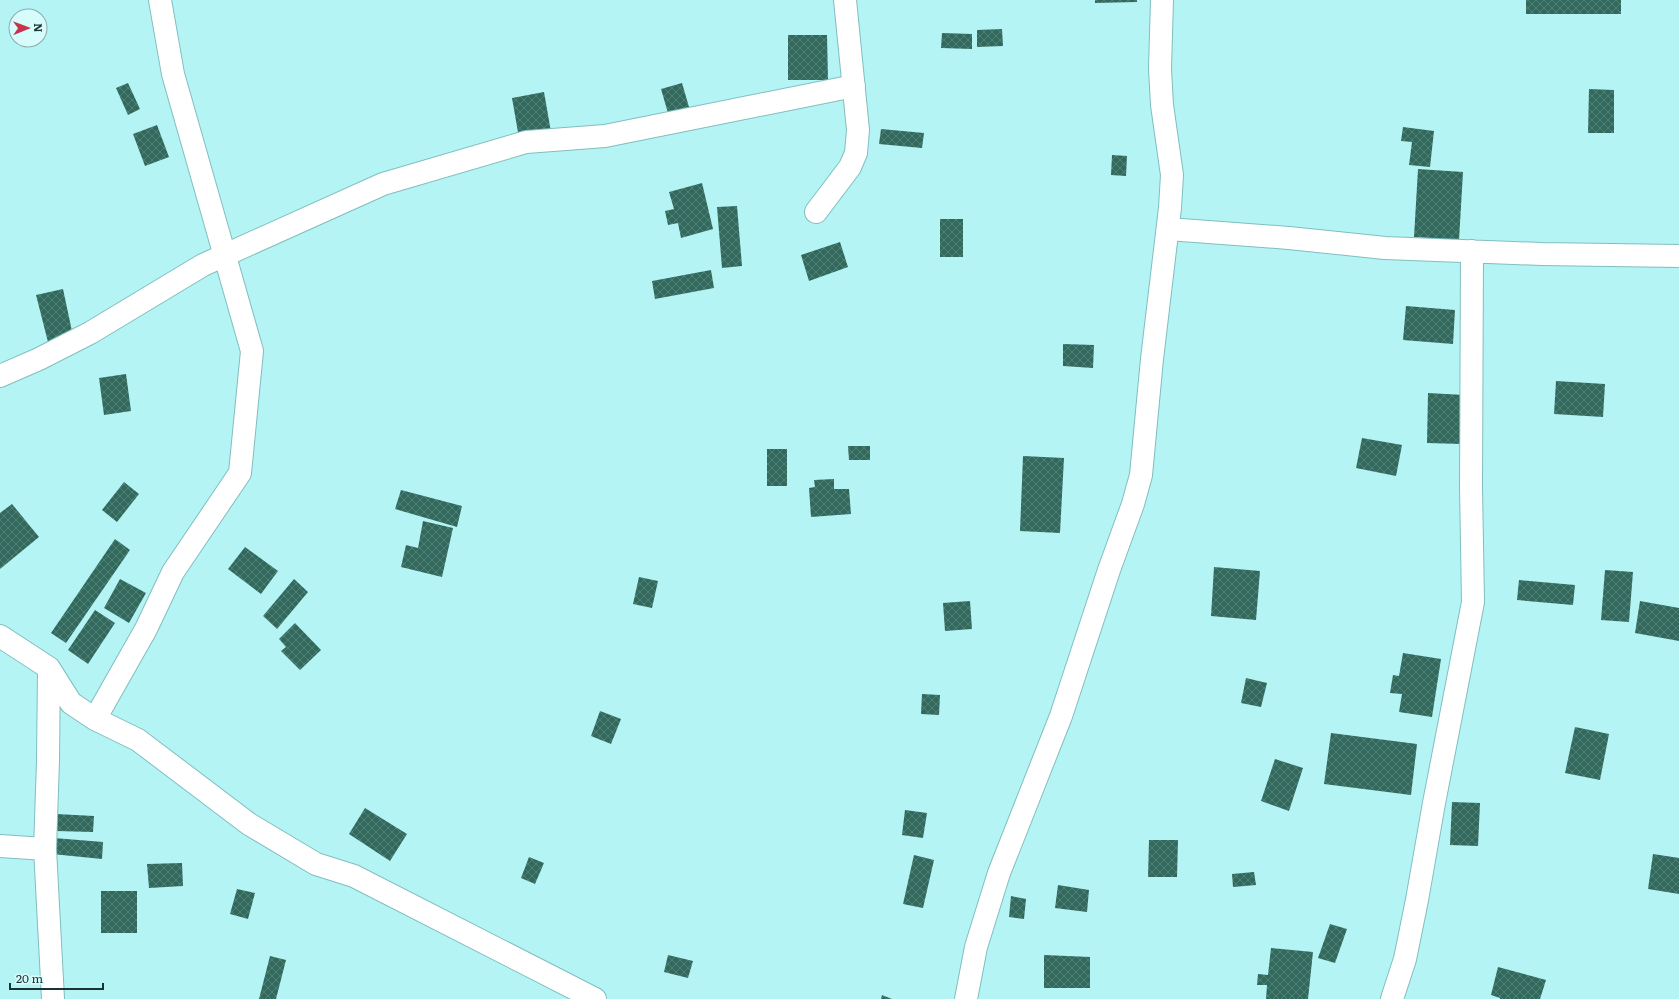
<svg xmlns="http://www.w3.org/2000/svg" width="1679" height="999" font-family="Literata,serif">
<defs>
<pattern id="building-cross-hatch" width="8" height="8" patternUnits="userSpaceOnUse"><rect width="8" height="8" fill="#31695d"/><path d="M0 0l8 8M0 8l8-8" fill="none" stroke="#537f76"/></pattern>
</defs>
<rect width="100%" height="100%" fill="#b5f4f5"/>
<path fill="url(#building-cross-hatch)" d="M 1095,0 L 1137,0 L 1137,2 L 1095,3 Z
M 1526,0 L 1621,0 L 1621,14 L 1526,14 Z
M 1002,29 L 1003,46 L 977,47 L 977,30 Z
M 942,33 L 972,34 L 972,49 L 941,48 Z
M 788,35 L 827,35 L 828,80 L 788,80 Z
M 128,83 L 140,109 L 128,115 L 116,88 Z
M 682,83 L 689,107 L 668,113 L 661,89 Z
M 1589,89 L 1614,90 L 1614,133 L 1588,133 Z
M 544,92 L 551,132 L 519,138 L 512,98 Z
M 157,125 L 169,157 L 145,166 L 133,134 Z
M 1403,127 L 1434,131 L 1430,167 L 1409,165 L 1412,142 L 1401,141 Z
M 881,129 L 924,133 L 922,148 L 879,144 Z
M 1112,155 L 1127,156 L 1126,176 L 1111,175 Z
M 1418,169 L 1463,172 L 1459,240 L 1414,237 Z
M 702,183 L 713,229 L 681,238 L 678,223 L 668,225 L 665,211 L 674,209 L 669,192 Z
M 737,206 L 742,266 L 722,268 L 717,207 Z
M 940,219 L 963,219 L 963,257 L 940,257 Z
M 840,242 L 848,267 L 809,281 L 801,255 Z
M 711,270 L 714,288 L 655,299 L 652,281 Z
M 63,289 L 73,336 L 48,342 L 36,295 Z
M 1406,306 L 1455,310 L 1453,344 L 1403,340 Z
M 1063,344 L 1094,345 L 1093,368 L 1063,366 Z
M 126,374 L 131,411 L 104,415 L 99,378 Z
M 1556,381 L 1605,384 L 1603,417 L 1554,414 Z
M 1428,393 L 1464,395 L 1462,444 L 1427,443 Z
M 1362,438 L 1402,445 L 1396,476 L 1356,468 Z
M 848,446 L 870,446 L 870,460 L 849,460 Z
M 767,449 L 787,449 L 787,486 L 767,486 Z
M 1023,456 L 1064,458 L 1060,533 L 1020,531 Z
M 834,479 L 834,489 L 849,489 L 851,514 L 811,517 L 809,488 L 815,487 L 814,480 Z
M 124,482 L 139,494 L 117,522 L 102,510 Z
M 401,490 L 462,506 L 457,527 L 395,509 Z
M 12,504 L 39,537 L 0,569 L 0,513 Z
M 423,521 L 453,528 L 442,577 L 401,567 L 406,545 L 418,548 Z
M 115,539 L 130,550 L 66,643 L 51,633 Z
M 245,547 L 278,571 L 261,594 L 228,569 Z
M 1214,567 L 1260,571 L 1256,620 L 1211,616 Z
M 1605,570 L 1633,572 L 1629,622 L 1601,620 Z
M 639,577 L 658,581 L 652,608 L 633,604 Z
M 120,579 L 146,593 L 129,623 L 104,608 Z
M 294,579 L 308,592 L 277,629 L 263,616 Z
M 1519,580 L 1575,585 L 1573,605 L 1517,600 Z
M 970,601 L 972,629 L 945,631 L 943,603 Z
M 1640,601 L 1679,608 L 1679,641 L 1635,633 Z
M 95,610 L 115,623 L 88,664 L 68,650 Z
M 295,623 L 321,650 L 300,670 L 281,651 L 286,647 L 279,639 Z
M 1403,653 L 1441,659 L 1432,717 L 1399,712 L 1402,694 L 1390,693 L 1393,675 L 1399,676 Z
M 1246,678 L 1267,683 L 1261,707 L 1241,703 Z
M 922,694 L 940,695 L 939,715 L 921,714 Z
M 600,711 L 621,719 L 611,744 L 591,736 Z
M 1575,727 L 1609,734 L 1600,780 L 1565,773 Z
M 1331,733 L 1417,744 L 1411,795 L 1324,784 Z
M 1275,759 L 1303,768 L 1289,811 L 1261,801 Z
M 1452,802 L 1480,803 L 1478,846 L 1450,845 Z
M 365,808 L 407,834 L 390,861 L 349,834 Z
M 905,810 L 927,813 L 923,838 L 902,835 Z
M 56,814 L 94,816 L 93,832 L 56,831 Z
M 54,838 L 103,842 L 102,859 L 52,854 Z
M 1149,840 L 1178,840 L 1177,877 L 1148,877 Z
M 1653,854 L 1679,858 L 1679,894 L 1648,889 Z
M 914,855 L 934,860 L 923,908 L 903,904 Z
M 529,857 L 544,863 L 535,884 L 521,878 Z
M 182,863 L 183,886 L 149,888 L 147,864 Z
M 1254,872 L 1256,885 L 1233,887 L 1232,874 Z
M 1058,885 L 1089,890 L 1087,912 L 1055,908 Z
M 237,889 L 255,893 L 248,919 L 230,914 Z
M 101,891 L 137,891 L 137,933 L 101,933 Z
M 1011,896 L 1026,899 L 1024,919 L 1009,917 Z
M 1330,924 L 1347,929 L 1335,963 L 1318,958 Z
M 1271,948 L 1313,952 L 1308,999 L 1266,999 L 1267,985 L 1257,985 L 1258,974 L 1268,975 Z
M 668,955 L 693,961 L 688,978 L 664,972 Z
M 1044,955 L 1090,957 L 1090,988 L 1044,988 Z
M 270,956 L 286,960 L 276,999 L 259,999 Z
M 1498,967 L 1546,980 L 1540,999 L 1500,999 L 1500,998 L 1491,995 Z
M 882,995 L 892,999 L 881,999 Z"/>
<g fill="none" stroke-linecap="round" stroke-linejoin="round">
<g stroke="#81bebf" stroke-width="24">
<path id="minor" d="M 816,212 L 850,167 L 856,153 L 858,130 L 845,0
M 1168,229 L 1289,238 L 1385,248 L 1542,254 L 1679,256
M 0,376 L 39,359 L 90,333 L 203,265 L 383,184 L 526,142 L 605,136 L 854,86
M 0,636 L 49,668 L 71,703 L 95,719 L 138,740 L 249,824 L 316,864 L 354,876 L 595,999
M 49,668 L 48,761 L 45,849 L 53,999
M 95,719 L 146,629 L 173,572 L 240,473 L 252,351 L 173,74 L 160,0
M 0,846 L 45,849
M 966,999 L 976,947 L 999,873 L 1061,716 L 1109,570 L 1133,504 L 1141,475 L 1152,359 L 1170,208 L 1172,175 L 1162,105 L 1160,69 L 1162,0
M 1392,999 L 1405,959 L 1417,900 L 1434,803 L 1473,602 L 1471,487 L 1472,251"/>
</g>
<use href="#minor" stroke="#fff" stroke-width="22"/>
</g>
<g transform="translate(28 28) rotate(89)"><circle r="19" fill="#d7fcfc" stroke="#8babac"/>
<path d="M0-3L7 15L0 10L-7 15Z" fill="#c5344a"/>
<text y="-6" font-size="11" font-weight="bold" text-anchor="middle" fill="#193233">N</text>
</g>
<path d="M10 983v6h93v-6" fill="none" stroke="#193233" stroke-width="2"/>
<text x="16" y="983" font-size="12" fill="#193233" stroke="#d7fcfc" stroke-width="3" paint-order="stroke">20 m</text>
</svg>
